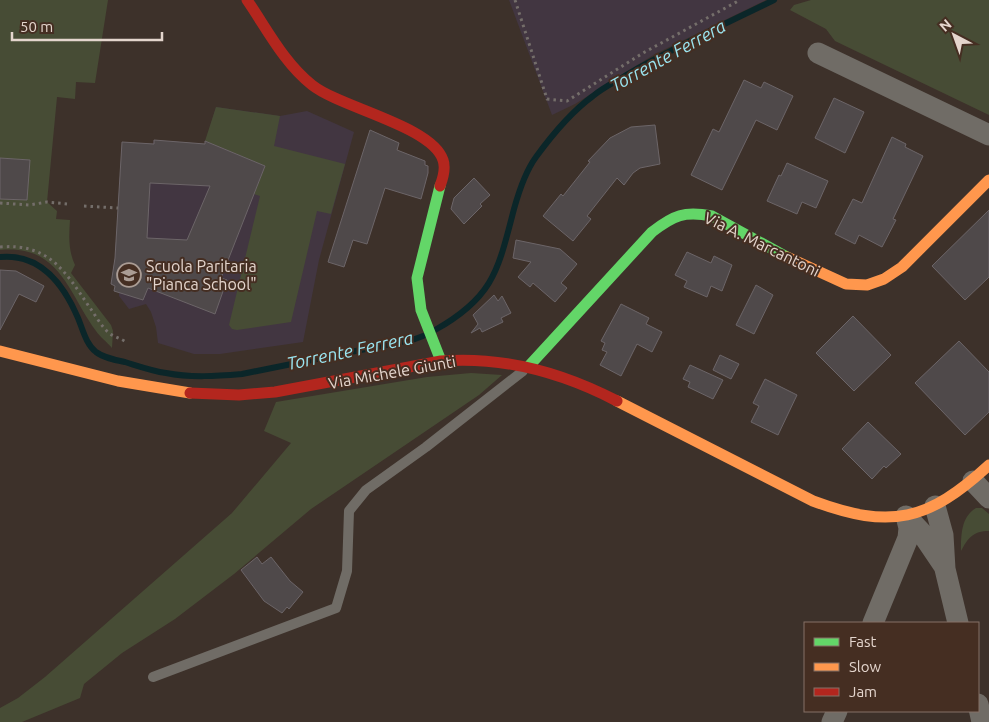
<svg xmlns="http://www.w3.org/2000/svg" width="989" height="722" font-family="Ubuntu,sans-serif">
<rect width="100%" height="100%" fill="#3d312a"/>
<path fill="#423641" d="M 509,0 L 766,0 L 655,54 L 575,104 L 552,115 Z
M 216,107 L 280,116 L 307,111 L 354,132 L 319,260 L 303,342 L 220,354 L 194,354 L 158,343 L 156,327 L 151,312 L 146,304 L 129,309 L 119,296 L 119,292 L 114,291 L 115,286 L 111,284 L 115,258 L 122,142 L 153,144 L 154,140 L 205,144 Z"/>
<path fill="#474c35" d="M 0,0 L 108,0 L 95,83 L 76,82 L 75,99 L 57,97 L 47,202 L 57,211 L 56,219 L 70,220 C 69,236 68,250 75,265 L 71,273 L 111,325 L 113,331 L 112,348 C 107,342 100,337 96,331 C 68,293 60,244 0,250 Z
M 811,0 L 989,0 L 989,115 L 835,41 L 826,29 L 790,10 L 794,5 Z
M 216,107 L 280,116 L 274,146 L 345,164 L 331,214 L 317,211 L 291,322 L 237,330 L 232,329 L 229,325 L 260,196 L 254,194 L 265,166 L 205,141 Z
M 471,373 L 502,375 L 479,395 L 311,509 L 234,574 L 175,619 L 122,653 L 84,684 L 80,698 L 22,722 L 0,722 L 0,708 L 18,698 L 45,677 L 232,513 L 291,443 L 264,431 L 276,402 L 427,377 Z
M 976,508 L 982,508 L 989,514 L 989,531 C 973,531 968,538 961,551 C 961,535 961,517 976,508 Z"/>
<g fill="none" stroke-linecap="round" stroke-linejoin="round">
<path stroke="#0b2629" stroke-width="6" d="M 0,257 C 41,253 64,285 78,318 C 83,330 86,344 96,352 C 104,358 115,360 125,362 C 138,366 152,371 166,373 C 191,378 217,376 242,374 L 415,339 L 423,336
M 435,330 C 494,297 498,270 514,209 C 519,191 525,172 536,157 C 552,135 571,112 593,96 C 604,87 617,81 628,74 C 675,47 725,24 774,0"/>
</g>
<path fill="#4f494a" stroke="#6c6568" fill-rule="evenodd" d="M 744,80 L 761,88 L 764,82 L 793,96 L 777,130 L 756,120 L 722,190 L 691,175 L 713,129 L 719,132 Z
M 834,98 L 864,112 L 845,153 L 815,138 Z
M 655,125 L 660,164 L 640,168 L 633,173 L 624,185 L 617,178 L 587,216 L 591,219 L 573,241 L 543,216 L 561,194 L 563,196 L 590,162 L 588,161 L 610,138 L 631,127 Z
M 370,130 L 399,143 L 397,150 L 425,161 L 425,165 L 428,166 L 428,173 L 421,199 L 385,188 L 367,244 L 353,240 L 344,267 L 328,262 Z
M 892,137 L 906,144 L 905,147 L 923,156 L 893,219 L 896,220 L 882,247 L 859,235 L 855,244 L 835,234 L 853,199 L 862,203 Z
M 154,140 L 205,144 L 205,141 L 265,166 L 221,278 L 227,280 L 215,314 L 148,288 L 143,300 L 114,291 L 115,286 L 111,284 L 115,258 L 122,142 L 154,144 ZM 150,183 L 210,186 L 187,240 L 147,238 Z
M 0,158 L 30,160 L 27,200 L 0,199 Z
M 787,163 L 828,181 L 816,208 L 802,202 L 797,214 L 767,201 L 779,175 L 781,176 Z
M 474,178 L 490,195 L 480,204 L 482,206 L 464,224 L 451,209 L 454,198 Z
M 989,210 L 989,277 L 965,300 L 932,266 Z
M 516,240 L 560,249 L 577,264 L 561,283 L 567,288 L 555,302 L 533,283 L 530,287 L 518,277 L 531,262 L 513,258 Z
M 687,252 L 711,263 L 714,256 L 732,265 L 722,291 L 711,286 L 707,297 L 684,287 L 687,281 L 675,275 Z
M 0,270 L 16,271 L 44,286 L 36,302 L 19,294 L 0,330 Z
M 756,285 L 773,295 L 754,334 L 736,325 Z
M 494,295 L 498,301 L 502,296 L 511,313 L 501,318 L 503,322 L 482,332 L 480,328 L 471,333 L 478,324 L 473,315 Z
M 621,304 L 649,318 L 646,324 L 662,332 L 652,352 L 637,344 L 621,376 L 600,365 L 607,352 L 602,350 L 605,343 L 601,341 Z
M 853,316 L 891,355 L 854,391 L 816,353 Z
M 959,341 L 989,372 L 989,412 L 965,435 L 915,383 Z
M 720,355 L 739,364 L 731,379 L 713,370 Z
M 690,365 L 723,380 L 713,399 L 688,387 L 690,382 L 683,379 Z
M 765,379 L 797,395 L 778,435 L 751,422 L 759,406 L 753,403 Z
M 868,422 L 901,454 L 886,468 L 884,466 L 872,479 L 842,449 Z
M 257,557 L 262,564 L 271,557 L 290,581 L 303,592 L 289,609 L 287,607 L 282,613 L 264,601 L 241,570 Z"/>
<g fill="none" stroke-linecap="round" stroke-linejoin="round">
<path stroke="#746e6a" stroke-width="3" stroke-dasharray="2.5 4" stroke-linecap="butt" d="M 515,0 L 547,99 L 567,101 L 643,53 L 740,0
M 0,203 L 29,205 L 47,202 L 67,204
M 84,206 L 118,208
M 0,247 C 49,243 65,271 90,308 C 96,316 101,326 109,333 C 114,337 120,338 126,342"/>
<path stroke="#706c66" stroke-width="10" d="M 153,677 L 336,608 L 347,571 L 349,511 L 366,490 L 426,447 L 523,371"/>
<path stroke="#706c66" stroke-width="21" d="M 818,53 L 989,135
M 973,481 L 989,498
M 935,506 L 943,535 L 945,569 L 958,623
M 906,516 L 921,532 L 944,566
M 873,623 L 908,538 L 909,528 L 906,516
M 978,704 L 982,722
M 832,722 L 837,711"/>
<path stroke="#63d668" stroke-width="11" d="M 440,186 L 417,278 L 421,310 L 441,361
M 528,367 L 652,232 C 674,215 684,211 712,216 L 787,257"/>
<path stroke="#ff974d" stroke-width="11" d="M 787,257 L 846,284 L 867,285 L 884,279 L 902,267 L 989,180
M 0,351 L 118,381 L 190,393
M 617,401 L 813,501 C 891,530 928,521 989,465"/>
<path stroke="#b3261e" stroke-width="11" d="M 247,0 C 267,29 284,63 312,85 C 341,108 432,126 443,160 C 446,168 443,178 440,186
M 190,393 L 239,395 L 275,392 L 441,361 C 504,356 561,372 617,401"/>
</g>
<defs>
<g id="school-ring" transform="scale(1.25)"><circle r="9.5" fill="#452e22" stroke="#aa9c94" stroke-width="1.5"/><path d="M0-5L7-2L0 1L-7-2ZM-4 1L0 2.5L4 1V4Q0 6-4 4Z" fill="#aa9c94"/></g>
</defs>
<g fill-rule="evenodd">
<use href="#school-ring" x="129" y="275"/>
</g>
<g text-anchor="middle" stroke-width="4" stroke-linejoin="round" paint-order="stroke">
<g font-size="16" fill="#e4d5cd" stroke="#452e22">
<text transform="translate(762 244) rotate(26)" y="6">Via A. Marcantoni</text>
<text transform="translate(392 372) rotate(-10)" y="6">Via Michele Giunti</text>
</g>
<g font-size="16" fill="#e4d5cd" stroke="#452e22" text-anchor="start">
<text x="146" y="272">Scuola Paritaria<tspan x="146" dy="18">"Pianca School"</tspan></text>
</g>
<g font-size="18" font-style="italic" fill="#9ae5f1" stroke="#452e22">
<text transform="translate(668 56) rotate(-29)" y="6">Torrente Ferrera</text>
<text transform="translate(350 351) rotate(-12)" y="6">Torrente Ferrera</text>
</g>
</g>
<rect x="804" y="622" width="175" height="90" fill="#452e22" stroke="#857166"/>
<rect x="814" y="638" width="25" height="8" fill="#63d668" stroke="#857166"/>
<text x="849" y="647" font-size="15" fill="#e4d5cd">Fast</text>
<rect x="814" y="663" width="25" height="8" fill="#ff974d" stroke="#857166"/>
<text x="849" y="672" font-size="15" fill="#e4d5cd">Slow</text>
<rect x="814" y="688" width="25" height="8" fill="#b3261e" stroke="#857166"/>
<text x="849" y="697" font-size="15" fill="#e4d5cd">Jam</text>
<g transform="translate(954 35) rotate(319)" stroke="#452e22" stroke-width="4" paint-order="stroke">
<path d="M0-4L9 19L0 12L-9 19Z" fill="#e4d5cd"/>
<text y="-8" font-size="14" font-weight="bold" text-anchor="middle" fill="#e4d5cd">N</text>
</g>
<path d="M12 32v8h150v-8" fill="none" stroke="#e4d5cd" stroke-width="2.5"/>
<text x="20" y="32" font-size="15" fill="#e4d5cd" stroke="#452e22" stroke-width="4" paint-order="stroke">50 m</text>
</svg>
